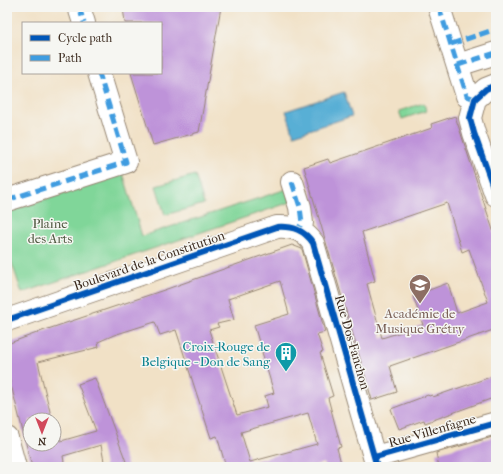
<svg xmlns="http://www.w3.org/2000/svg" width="503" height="474" font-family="'IM FELL French Canon',serif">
<rect width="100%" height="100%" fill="#f6f6f2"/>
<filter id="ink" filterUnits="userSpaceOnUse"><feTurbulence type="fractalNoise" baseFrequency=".025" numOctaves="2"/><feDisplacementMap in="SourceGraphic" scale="8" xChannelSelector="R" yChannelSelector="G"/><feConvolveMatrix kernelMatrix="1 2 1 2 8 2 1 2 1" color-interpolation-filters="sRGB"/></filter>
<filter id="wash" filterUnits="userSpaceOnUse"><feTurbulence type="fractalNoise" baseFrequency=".012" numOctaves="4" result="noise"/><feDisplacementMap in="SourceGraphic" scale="16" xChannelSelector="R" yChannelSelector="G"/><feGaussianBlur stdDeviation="0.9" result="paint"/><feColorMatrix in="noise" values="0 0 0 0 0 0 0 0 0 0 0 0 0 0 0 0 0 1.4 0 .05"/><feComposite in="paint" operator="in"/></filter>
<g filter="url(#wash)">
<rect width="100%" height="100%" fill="#f1e1c6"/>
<path fill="#80d699" stroke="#5e805c" d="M 424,103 L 426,111 L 402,119 L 399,111 Z
M 123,173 L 142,236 L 287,189 L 291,202 L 22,293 L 7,249 L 7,212 Z
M 195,175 L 204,204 L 165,215 L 156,186 Z"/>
<path fill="#59afd5" stroke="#4a6c7a" d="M 344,92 L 352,116 L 294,135 L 286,111 Z"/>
<g id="blocks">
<path fill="#be93d9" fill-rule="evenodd" d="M 123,7 L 221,7 L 199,132 L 153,145 L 131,73 L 161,73 L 161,23 L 125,23 Z
M 455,116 L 496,239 L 496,329 L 390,366 L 397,392 L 372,400 L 304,167 L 328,159 L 330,163 L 432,128 L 431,124 ZM 447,203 L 462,252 L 469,249 L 488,302 L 457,313 L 448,283 L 413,296 L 423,325 L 382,338 L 367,284 L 375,281 L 362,232 Z
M 292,245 L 302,249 L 325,332 L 317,334 L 323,352 L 320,353 L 333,396 L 328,398 L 341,447 L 337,448 L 342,467 L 325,467 L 324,463 L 311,467 L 226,467 L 217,436 L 211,438 L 176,330 L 160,335 L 155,322 L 114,335 L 98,342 L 99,347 L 38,362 L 52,420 L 30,420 L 30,444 L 54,444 L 54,426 L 57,425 L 61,441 L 96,431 L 78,384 L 95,378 L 128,467 L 105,467 L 101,445 L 63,456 L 64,462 L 61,463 L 62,467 L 32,467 L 7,369 L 7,344 L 45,330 L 164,290 ZM 280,281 L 289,314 L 254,325 L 274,393 L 265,396 L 268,407 L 237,415 L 209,330 L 219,327 L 217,324 L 234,320 L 228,299 ZM 308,413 L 317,444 L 250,462 L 241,432 Z
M 496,375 L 496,397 L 425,423 L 424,420 L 399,429 L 391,409 L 428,395 L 429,396 L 432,395 L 433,397 Z
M 496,436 L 496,467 L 439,467 L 436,453 Z"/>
</g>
</g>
<g filter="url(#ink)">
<use href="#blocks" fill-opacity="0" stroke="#968672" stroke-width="1"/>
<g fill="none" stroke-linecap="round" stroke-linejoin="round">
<g stroke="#968672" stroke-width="24">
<path id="minor" d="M 79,7 L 84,23
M 439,7 L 467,96 L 475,99
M 458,65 L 496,53
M 475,99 L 470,118 L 474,133 L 496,195
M 475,99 L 486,89 L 496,85
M 292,182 L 300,207 L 302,223 L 298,229
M 7,200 L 126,162 L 99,73
M 7,320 L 277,227 C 293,226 304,230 313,243 L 377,467
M 7,438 L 15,467
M 375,457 L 496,423"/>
</g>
<use href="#minor" stroke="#fff" stroke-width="22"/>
<path stroke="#3f9ce0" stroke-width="5" stroke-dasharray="10 5" stroke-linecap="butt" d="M 79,7 L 84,23
M 439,7 L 467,96 L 475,99
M 451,44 L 496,29
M 458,65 L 496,53
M 292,182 L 300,207 L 302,223 L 298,229
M 7,200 L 126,162 L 99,73"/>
<g stroke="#f6f6f2" stroke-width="8">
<path id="cycleway" d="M 496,85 L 486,89 L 475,99 L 470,118 L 474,133 L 496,195
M 7,320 L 277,227 C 293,226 304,230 313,243 L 377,467
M 375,457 L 496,423"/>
</g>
<use href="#cycleway" stroke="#0057b8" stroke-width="6"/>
</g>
</g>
<defs>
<g id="university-pin" transform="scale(1.15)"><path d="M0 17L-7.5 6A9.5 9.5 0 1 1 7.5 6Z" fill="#8d6e63" stroke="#f6f6f2"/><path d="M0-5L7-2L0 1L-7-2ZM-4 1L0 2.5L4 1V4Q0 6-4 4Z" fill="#fff"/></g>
<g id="building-pin" transform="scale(1.15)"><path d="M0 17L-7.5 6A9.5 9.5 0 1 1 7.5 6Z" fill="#0f9aa8" stroke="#f6f6f2"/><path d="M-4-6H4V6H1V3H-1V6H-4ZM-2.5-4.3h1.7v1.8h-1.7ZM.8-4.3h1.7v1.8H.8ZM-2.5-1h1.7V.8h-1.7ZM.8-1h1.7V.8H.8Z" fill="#fff"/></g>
</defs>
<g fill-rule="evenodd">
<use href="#university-pin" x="420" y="285"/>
<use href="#building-pin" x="286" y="353"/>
</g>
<g text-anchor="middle" stroke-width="3" stroke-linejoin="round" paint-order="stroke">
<g font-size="13" fill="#4c553d" stroke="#f6f6f2">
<text x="50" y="228">Plaine<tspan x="50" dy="15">des Arts</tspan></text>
</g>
<g font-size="13" fill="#3b2a1e" stroke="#f6f6f2">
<text transform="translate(149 260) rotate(-19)" y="5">Boulevard de la Constitution</text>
<text transform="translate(353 342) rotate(74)" y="5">Rue Dos-Fanchon</text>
<text transform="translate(432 430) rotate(-16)" y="5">Rue Villenfagne</text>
</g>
<g font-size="13" fill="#785e54" stroke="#f6f6f2">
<text x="420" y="318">Académie de<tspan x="420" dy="15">Musique Grétry</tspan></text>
</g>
<g font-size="13" fill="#0d838f" stroke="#f6f6f2" text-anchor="end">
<text x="270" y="351">Croix-Rouge de<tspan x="270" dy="15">Belgique - Don de Sang</tspan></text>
</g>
</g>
<rect width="503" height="474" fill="none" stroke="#f6f6f2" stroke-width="24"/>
<rect x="22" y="22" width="140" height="52" fill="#f6f6f2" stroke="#aba49d"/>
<rect x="30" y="35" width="20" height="6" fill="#0057b8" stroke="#aba49d"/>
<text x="58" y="42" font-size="12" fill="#3b2a1e">Cycle path</text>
<rect x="30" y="55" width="20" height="6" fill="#3f9ce0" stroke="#aba49d"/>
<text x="58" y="62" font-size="12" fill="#3b2a1e">Path</text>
<g transform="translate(42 432) rotate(180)"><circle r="19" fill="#f6f6f2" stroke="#aba49d"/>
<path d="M0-3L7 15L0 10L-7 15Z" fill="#d1495b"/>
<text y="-6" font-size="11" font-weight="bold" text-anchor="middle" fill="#3b2a1e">N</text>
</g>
</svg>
